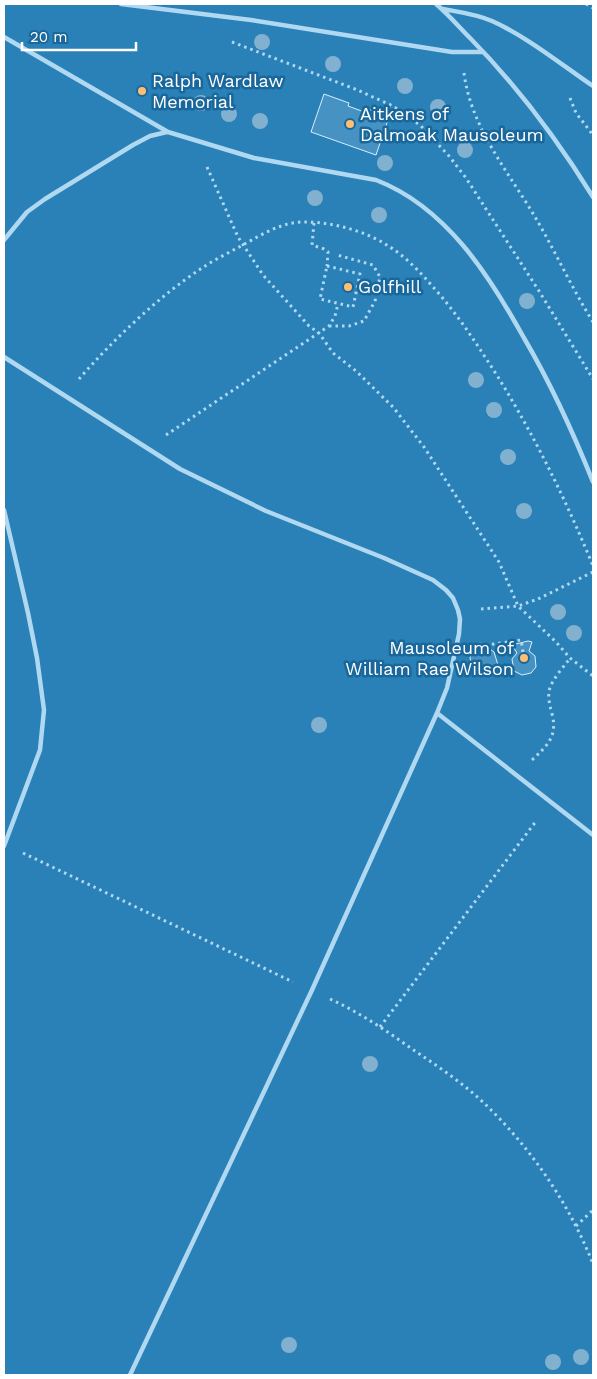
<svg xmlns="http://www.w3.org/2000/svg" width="597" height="1379" font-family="'Work Sans',sans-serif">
<rect width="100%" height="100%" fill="#19679b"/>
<path fill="#2981b7" d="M 4,4 L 593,4 L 593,1375 L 4,1375 Z"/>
<path fill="#4693c3" stroke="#d7eefc" d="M 324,94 L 349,103 L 348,106 L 367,113 L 368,109 L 389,117 L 376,155 L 311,132 Z
M 528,641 L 532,642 L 529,651 L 535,656 L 536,667 L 531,673 L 522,675 L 514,671 L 512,659 L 517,653 L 512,645 Z
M 490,649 L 494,652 L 498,665 L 496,668 L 476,673 L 473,672 L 470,658 L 471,655 Z"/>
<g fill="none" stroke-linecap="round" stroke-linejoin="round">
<path stroke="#b0d8f1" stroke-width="3" stroke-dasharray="2.5 4" stroke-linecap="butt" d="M 586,4 L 593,8
M 232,42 L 355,89 L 393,106 L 421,126 L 449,156 L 466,178 L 539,291 L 593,379
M 464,73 C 471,129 511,175 538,222 C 557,255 573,290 593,322
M 570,98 L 576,113 L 593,135
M 207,167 L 238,237 L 263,275 L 309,326 L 319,333 L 333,353 L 356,371 L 393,407 L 424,447 L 499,562 L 518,606 L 556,642 L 570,658 L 593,676
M 314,223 L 312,245 L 324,249 L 328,252 L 327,266
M 327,266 L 360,274 L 353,307 L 320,299 Z
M 329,326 L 349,326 L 364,321 L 375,301 L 380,277 L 373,265 L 337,255
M 79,379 C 112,341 159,296 202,268 C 214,260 228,253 241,246 C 261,235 281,222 304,222 C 333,222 366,231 390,247 C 407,258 421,273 434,288 C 459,316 478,346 498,377 C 535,437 566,500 593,566
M 166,435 L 329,326 L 335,316 L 338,304
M 481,609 L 518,606 L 538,599 L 593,572
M 479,644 L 487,645 L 521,640 L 523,652
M 532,760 C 547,746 558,736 552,714 C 550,706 548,699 549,691 C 552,679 563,668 570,658
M 23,853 L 293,982
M 330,999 C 361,1013 388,1032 415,1051 C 439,1067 464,1084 485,1104 C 531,1148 570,1205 593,1264
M 380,1027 L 537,820
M 576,1226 L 593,1210"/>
<path stroke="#b0d8f1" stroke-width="4.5" d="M 121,4 L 251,20 L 452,52 L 483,52
M 436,4 C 448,14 459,27 471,39 C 519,88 557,139 593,197
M 443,9 C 459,12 476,14 492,21 C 526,36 562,65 593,86
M 4,37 L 168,132 L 254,158 L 376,180 C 446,207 489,275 524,338 C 551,384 573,432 593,482
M 4,240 L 27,212 L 45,199 L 133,145 L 150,136 L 167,132
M 4,357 L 180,469 L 266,511 L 384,558 L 433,580 L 446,590 L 453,598 L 458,610 L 460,619 L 459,634 L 447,688 L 437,713 L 312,990 L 130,1375
M 4,510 L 28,613 L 37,658 L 44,710 L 40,750 L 4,846
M 437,713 L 593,835"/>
</g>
<g fill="#82b1d0">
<circle cx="262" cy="42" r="8"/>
<circle cx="333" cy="64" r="8"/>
<circle cx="405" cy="86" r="8"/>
<circle cx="201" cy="103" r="8"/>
<circle cx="438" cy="107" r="8"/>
<circle cx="229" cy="114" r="8"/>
<circle cx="260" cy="121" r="8"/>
<circle cx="465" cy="150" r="8"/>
<circle cx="385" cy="163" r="8"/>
<circle cx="315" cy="198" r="8"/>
<circle cx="379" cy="215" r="8"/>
<circle cx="527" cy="301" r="8"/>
<circle cx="476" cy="380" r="8"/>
<circle cx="494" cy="410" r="8"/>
<circle cx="508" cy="457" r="8"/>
<circle cx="524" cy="511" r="8"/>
<circle cx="558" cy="612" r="8"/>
<circle cx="574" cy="633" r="8"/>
<circle cx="319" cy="725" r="8"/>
<circle cx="370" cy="1064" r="8"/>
<circle cx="289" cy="1345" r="8"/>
<circle cx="581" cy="1357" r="8"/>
<circle cx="553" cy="1362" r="8"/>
</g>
<g fill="#ffbe70" stroke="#19679b" stroke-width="2">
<circle cx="142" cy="91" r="5"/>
<circle cx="350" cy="124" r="5"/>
<circle cx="348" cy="287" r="5"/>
<circle cx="524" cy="658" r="5"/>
</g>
<g text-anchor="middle" stroke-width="5" stroke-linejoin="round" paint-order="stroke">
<g font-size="18" fill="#fff" stroke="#19679b" text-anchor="start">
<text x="152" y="87">Ralph Wardlaw<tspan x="152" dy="21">Memorial</tspan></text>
<text x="360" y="120">Aitkens of<tspan x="360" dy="21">Dalmoak Mausoleum</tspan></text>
<text x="358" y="293">Golfhill</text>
<text x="514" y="654" text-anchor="end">Mausoleum of<tspan x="514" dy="21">William Rae Wilson</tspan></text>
</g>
</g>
<rect width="597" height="1379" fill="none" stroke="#ffffff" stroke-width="10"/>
<path d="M22 42v8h114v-8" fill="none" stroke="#ffffff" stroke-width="2.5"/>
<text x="30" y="42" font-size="15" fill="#ffffff" stroke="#19679b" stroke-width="4" paint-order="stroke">20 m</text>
</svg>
